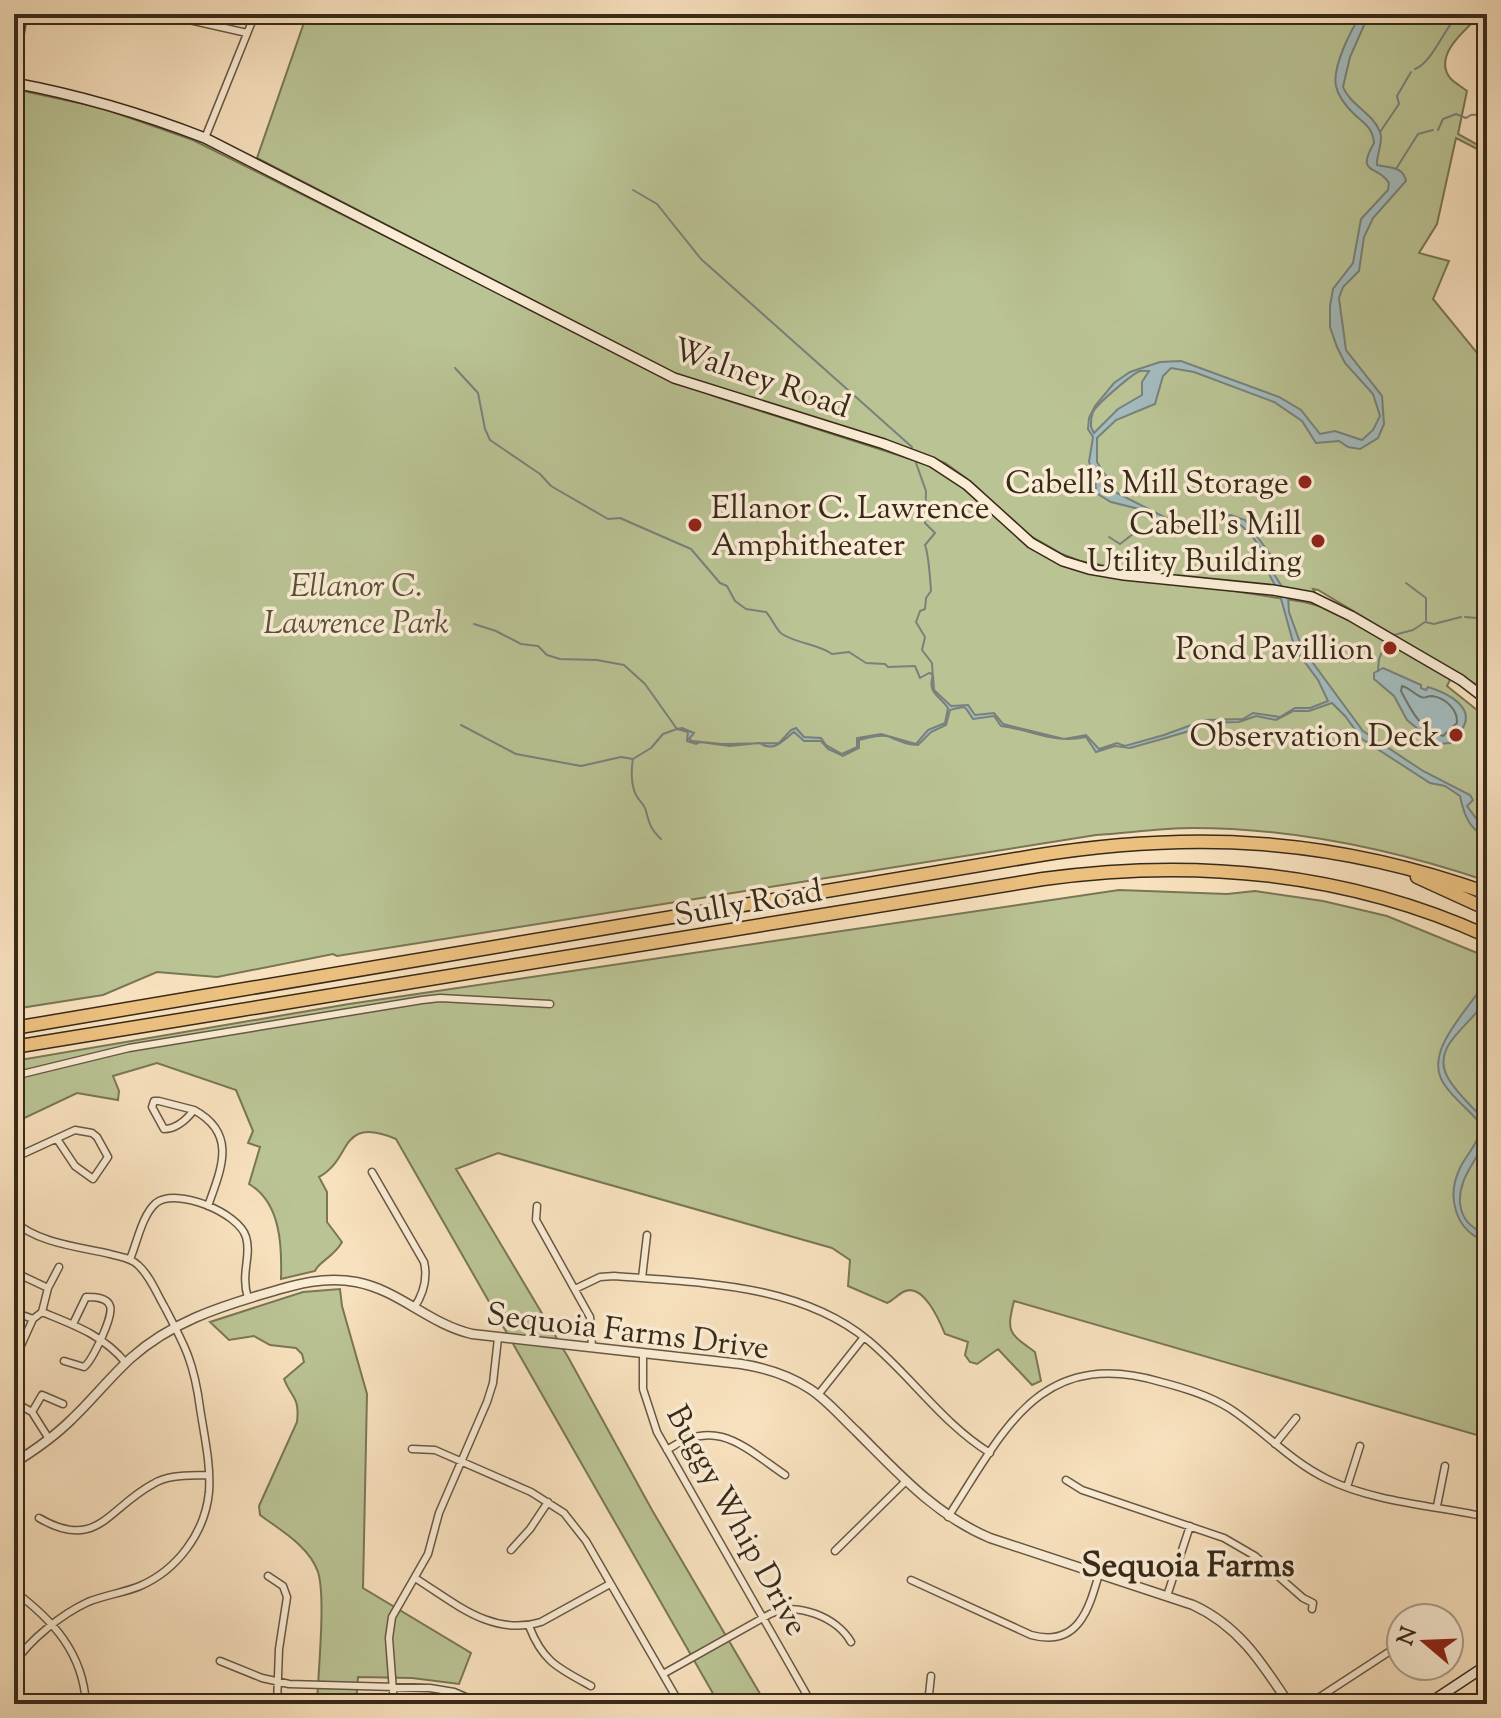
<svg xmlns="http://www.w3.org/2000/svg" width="1501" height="1718" font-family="'Sorts Mill Goudy',serif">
<rect width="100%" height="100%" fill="#f8e1be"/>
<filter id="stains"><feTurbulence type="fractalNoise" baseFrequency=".0025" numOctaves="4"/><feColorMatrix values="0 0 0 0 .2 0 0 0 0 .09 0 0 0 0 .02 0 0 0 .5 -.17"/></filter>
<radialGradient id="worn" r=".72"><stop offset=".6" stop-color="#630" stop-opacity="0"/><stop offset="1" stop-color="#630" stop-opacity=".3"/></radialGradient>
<path fill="#bac394" stroke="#797656" stroke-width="2" d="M 307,14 L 1482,14 C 1467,28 1431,56 1451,79 C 1455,83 1462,87 1467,91 L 1458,134 L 1487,150 L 1487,154 L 1456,138 L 1437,224 L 1419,253 L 1449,261 L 1433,299 L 1487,365 L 1487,691 L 1318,590 L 1313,589 L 1315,593 L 1139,572 L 1080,561 L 1062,554 L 1029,535 L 966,478 L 945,463 L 901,446 L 679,376 L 257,158 Z
M 14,89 L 102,108 L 193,140 L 669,378 L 717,397 L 932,466 L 965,486 L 1024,543 L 1063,564 L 1304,602 L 1334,610 L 1451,678 L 1447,686 L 1487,718 L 1487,881 C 1392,849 1295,828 1193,828 C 1161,828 1128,833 1096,835 L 337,956 L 333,954 L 217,977 L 157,972 L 103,995 L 14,1009 Z
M 1119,890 L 1227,894 L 1255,891 L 1323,901 L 1387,916 L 1487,957 L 1487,1438 L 1014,1301 C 1006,1333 1009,1333 1035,1352 L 1041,1381 L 1032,1385 L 998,1349 L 977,1364 L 970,1362 L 965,1355 L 968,1342 L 945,1334 C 940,1322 923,1281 903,1292 C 897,1295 894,1300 887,1303 L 848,1286 L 850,1260 L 832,1248 L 498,1153 L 456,1169 L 568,1357 L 652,1510 L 766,1704 L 719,1704 L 396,1139 C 338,1115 353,1159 319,1177 L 327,1192 L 327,1222 L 342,1242 C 334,1257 318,1262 315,1271 L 281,1279 C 282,1246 281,1203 249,1184 L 260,1147 L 248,1143 L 253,1131 L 236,1090 L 157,1063 L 113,1076 L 119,1091 L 118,1100 L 77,1093 L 14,1123 L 14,1061 L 349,1004 Z
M 340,1289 L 342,1306 L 367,1394 L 363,1588 L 471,1653 L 459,1684 L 412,1678 L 358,1677 L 356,1704 L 317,1704 C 318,1674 326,1597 318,1572 C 309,1546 280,1530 260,1515 L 259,1506 L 297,1422 C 300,1396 291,1398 284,1379 L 304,1362 L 302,1354 L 296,1348 L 270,1345 L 254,1336 L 229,1340 L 210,1322 L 303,1292 Z"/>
<path fill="#a3bbbd" stroke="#78817b" stroke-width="2" fill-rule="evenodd" d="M 1362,14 L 1369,14 L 1350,57 L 1343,87 C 1350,105 1373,113 1380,132 C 1384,141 1376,155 1377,165 C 1390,168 1403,166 1406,181 L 1373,218 L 1364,237 L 1359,271 L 1343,287 L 1339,298 L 1346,350 L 1382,396 L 1384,424 L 1378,438 L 1360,449 L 1348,447 L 1339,441 L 1316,443 L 1302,421 L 1274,402 L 1194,372 L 1171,368 L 1163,376 L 1155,404 L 1116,420 L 1097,438 L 1097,462 L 1117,493 L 1174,522 L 1231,515 L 1245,520 L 1270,554 L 1270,568 L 1288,596 L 1289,612 L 1302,648 L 1363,731 L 1423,771 L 1470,795 L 1473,800 L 1467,806 L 1484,829 L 1482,839 L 1487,845 L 1487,853 L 1478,844 L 1479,833 C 1467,824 1463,810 1460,796 L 1445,786 L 1430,783 L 1362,739 L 1345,716 L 1332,703 L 1309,711 L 1293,711 L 1276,720 L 1256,716 L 1239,722 L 1203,723 L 1196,729 L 1162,739 L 1130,748 L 1115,746 L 1096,752 L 1086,737 C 1052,744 1034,730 1001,726 L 994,716 L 973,719 C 964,706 968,705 950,710 L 946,725 L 931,732 L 918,745 C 907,745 902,742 892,738 C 884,733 868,738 859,740 L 859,748 L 843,756 L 828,749 L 821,741 L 804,741 L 794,732 C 783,740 775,753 759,743 L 730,746 L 700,742 L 696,744 L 687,741 L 688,732 L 677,729 L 682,728 L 694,733 L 689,739 L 692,741 L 722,744 L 779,743 L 791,730 L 796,728 L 804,737 L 821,738 L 826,745 L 842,754 L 857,747 L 857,738 L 881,734 L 916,744 L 928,730 L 945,723 L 948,708 C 939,695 927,693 933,675 L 934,690 L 951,706 L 968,705 L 975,715 L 994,713 L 1003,724 L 1064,739 L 1086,735 L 1099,749 L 1117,743 L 1125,746 L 1164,735 L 1205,720 L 1243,719 L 1253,713 L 1280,717 L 1295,708 L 1310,708 L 1328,701 L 1318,680 L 1295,649 L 1280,595 L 1268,572 L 1265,554 L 1249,532 L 1234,520 L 1194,522 L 1183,526 L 1169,526 L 1139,509 L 1111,502 L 1096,493 L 1095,477 L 1089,462 L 1093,437 L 1088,429 L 1089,418 L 1095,406 L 1114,383 L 1130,372 L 1160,362 L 1181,361 L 1279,397 L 1301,410 L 1320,434 L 1335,431 L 1362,440 L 1373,430 L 1380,416 L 1373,394 L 1345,363 L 1337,347 L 1330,327 L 1330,306 L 1333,289 L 1353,263 L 1361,219 L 1388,190 L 1389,183 C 1378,164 1355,176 1374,143 C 1373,127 1363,123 1353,113 C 1346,106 1338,96 1336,86 C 1332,67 1351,29 1362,14 ZM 1140,371 L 1149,371 L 1142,382 L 1142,395 L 1118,409 L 1094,433 L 1091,427 C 1091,420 1091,414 1095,409 C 1101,401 1132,374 1140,371 Z
M 1383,668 L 1421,685 L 1421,688 L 1426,690 L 1428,687 C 1448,693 1480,709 1459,733 L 1456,732 L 1451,743 L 1436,744 L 1407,720 L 1394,696 L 1374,679 L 1374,673 Z
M 1487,978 C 1487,984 1488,991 1486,997 C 1477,1023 1430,1043 1447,1076 C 1456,1094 1475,1108 1487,1124 C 1487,1155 1458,1171 1460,1203 C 1462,1221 1471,1227 1487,1236 L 1487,1242 C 1455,1231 1446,1197 1460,1168 C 1467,1153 1483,1140 1479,1122 C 1468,1109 1453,1098 1444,1084 C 1421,1050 1472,1008 1487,978 Z"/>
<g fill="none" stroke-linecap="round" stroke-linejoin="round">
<path stroke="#6e726b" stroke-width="2" d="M 1402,686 C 1410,688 1412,692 1419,696 C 1427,700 1424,696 1432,696 C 1446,698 1458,710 1457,723 L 1443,736 C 1420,730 1411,710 1401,691 Z"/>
<path stroke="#78817b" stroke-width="2" d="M 1415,69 C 1432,63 1444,28 1459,14
M 1438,130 L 1443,119 L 1456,114 L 1466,118 L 1471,115 L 1487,114
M 1380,132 L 1399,104 L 1397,96 L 1411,72
M 1396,169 L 1418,134 L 1433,130
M 633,190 L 657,204 L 701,259 L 912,447
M 455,368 L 478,393 L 485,429 L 490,440 L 540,474 L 551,486 L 608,519 L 620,518 L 691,549 L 720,583 L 727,586 L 735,601 L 746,609 L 766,612 C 772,618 776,630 782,634 C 798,644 818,644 832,654 L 849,652 L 866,663 L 885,664 L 888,667 L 915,666 L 920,678 L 929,673 L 932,674
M 916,463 L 926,491 L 925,523 L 935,533 L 925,545 C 929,556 930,578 931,591 L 926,598 L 925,609 L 920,611 L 916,622 L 925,637 L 922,650 L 932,663 L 933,680
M 1109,537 L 1120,544 L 1133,534 L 1168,524
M 1406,583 L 1426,598 L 1426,620
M 1465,617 L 1477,618
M 1394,635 L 1413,630 L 1425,622 L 1434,624 L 1461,617
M 1378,671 L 1379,659 L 1386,642
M 461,725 L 516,754 L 581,766 L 621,757 L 633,759 L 651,748 L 663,734 L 677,729 L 645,684 L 624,665 L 597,660 L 560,659 L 547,655 L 538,646 L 521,644 L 496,631 L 474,624
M 633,759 C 631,770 631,785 636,795 C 639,801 645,805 646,811 C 649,823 651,830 661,839"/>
<g stroke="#685842" stroke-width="9">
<path id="minor" d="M 163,14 L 247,33
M 14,72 L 24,14
M 205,138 L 255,14
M 1487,269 L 1484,287 L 1487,304
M 14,1076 L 129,1048 L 422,1000 L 440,998 L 550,1004
M 154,1101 L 159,1101 L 194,1110 C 187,1119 176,1129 164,1129 L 152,1107 Z
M 194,1110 C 238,1134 221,1169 208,1206
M 14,1158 L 75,1130 L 92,1133 L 97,1137 L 108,1157 L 93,1179 L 75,1166 L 57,1139
M 372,1172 L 424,1262 C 428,1279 424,1293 414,1308
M 537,1206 L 536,1220 L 590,1317 L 592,1347
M 14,1221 C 37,1243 80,1247 110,1254 C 120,1257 131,1258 138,1265 C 150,1276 156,1292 164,1306 C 185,1346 194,1362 200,1408 C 204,1435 211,1464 209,1492 C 205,1533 177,1570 140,1586 C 123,1593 105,1595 88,1602 C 62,1614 29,1640 14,1664
M 130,1259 C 137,1243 142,1215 156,1203 C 177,1187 239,1213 246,1237 C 252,1256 240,1273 248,1298
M 14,1272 L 48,1288 L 42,1312
M 642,1278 L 647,1235
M 48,1288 L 59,1267
M 575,1289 L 600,1277 L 614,1276 C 700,1283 799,1283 869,1341 C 911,1376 943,1424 990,1453
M 14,1312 L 33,1319 L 42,1312 C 74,1325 103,1335 126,1363
M 643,1354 L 643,1389 L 657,1432 L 812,1704
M 14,1361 L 33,1319
M 64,1361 L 84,1367 C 92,1361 114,1316 110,1306 C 107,1297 94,1297 86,1297 L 73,1324
M 818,1395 L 864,1337
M 14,1402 L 32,1412 L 49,1439
M 32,1412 L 42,1395 L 63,1404
M 1275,1444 L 1296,1418
M 412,1449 L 435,1450 L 531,1492 L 564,1513 L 586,1541 L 680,1704
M 667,1450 C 716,1416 744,1447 785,1475
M 1066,1480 L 1082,1490 L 1224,1538 L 1255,1556 L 1303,1598 L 1313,1603 L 1312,1609
M 1347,1487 L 1360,1446
M 1437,1506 L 1445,1466
M 948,1517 C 1004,1431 1039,1346 1161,1382 C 1184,1388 1208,1395 1229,1408 C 1263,1430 1290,1461 1327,1479 C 1373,1502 1437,1506 1487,1517
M 39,1518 C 97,1552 108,1508 153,1484 C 169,1474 190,1476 209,1475
M 511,1550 L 530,1529 L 548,1502
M 835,1551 L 906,1481
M 268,1576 L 283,1586 L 287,1597 L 279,1649 L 277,1704
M 415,1578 C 455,1603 492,1637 541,1622 L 610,1584
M 911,1580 L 1031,1635 C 1078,1648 1089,1609 1099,1574
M 14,1591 C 53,1620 83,1653 86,1704
M 1167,1596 L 1190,1526
M 529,1626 C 543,1662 558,1668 591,1686
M 220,1661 L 262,1678 L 289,1684 L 430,1688 L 454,1692 L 482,1704
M 663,1674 L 770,1614 C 796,1601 837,1617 851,1642
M 394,1704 L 389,1638 L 392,1617 L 428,1554 L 439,1513 L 487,1402 L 493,1383 L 498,1338
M 928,1704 L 931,1676
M 1309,1704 L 1401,1644"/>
</g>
<g stroke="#685842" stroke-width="11">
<path id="tertiary" d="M 14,1463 C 35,1450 55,1436 72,1419 C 93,1399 110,1377 131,1358 C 170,1323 218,1307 267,1293 C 297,1284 325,1276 356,1282 C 399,1290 429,1324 472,1334 L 741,1364 C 766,1368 789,1375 810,1389 C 827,1400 841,1417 856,1431 C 897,1472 935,1515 990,1538 L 1193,1605 C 1239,1626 1262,1663 1289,1704"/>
</g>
<g stroke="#382a19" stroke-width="12">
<path id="secondary" d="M 14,83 C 79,95 143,114 205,138 L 674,378 L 884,444 L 932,462 L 967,485 L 1031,543 L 1063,561 L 1089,569 L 1124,575 L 1273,590 L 1312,597 L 1351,616 L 1461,680 L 1487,700
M 1428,1704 L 1487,1665"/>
</g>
<g stroke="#382a19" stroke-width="15">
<path id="motorway" d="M 1417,877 L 1487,909
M 14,1028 L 1034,856 C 1194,830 1333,838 1487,893
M 14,1047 L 1043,879 C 1194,858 1347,872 1487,936"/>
</g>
<use href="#minor" stroke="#faecd5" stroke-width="6"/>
<use href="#tertiary" stroke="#faecd5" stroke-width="8"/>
<use href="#secondary" stroke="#faecd5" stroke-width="9"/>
<use href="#motorway" stroke="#ecc07f" stroke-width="12"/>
</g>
<g fill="#8f2418" stroke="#faecd5" stroke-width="3">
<circle cx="1305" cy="482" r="8"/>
<circle cx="695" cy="525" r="8"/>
<circle cx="1318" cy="541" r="8"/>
<circle cx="1390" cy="648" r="8"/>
<circle cx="1456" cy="735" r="8"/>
</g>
<g text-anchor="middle" stroke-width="7" stroke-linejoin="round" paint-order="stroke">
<g font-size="32" fill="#382a19" stroke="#faecd5">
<text transform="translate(762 377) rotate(19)" y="11">Walney Road</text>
<text transform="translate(748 902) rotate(-10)" y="11">Sully Road</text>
<text transform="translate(628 1330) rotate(7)" y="11">Sequoia Farms Drive</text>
<text transform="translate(738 1520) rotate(61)" y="11">Buggy Whip Drive</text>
</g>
<g font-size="32" fill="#382a19" stroke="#faecd5" text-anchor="end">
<text x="1289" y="493">Cabell's Mill Storage</text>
<text x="711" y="518" text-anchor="start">Ellanor C. Lawrence<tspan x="711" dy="37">Amphitheater</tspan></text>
<text x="1302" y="534">Cabell's Mill<tspan x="1302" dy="37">Utility Building</tspan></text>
<text x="1374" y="659">Pond Pavillion</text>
<text x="1440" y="746">Observation Deck</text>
</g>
<g font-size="32" font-style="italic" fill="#585038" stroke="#faecd5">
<text x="356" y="596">Ellanor C.<tspan x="356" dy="37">Lawrence Park</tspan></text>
</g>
<g font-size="34" font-weight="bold" fill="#382a19" stroke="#faecd5">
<text x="1188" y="1576">Sequoia Farms</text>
</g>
</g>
<rect width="1501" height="1718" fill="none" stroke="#f8e1be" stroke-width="48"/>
<rect x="16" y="16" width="1469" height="1686" fill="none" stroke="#382a19" stroke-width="4"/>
<rect x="24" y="24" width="1453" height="1670" fill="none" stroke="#382a19" stroke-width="2"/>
<g transform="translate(1425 1642) rotate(289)"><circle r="38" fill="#faecd5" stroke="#ac9e8a" stroke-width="2"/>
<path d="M0-6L14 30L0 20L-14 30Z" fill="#8f2418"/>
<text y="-12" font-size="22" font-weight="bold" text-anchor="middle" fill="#382a19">N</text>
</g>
<rect width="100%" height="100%" filter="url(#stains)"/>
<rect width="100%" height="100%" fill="url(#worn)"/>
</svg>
